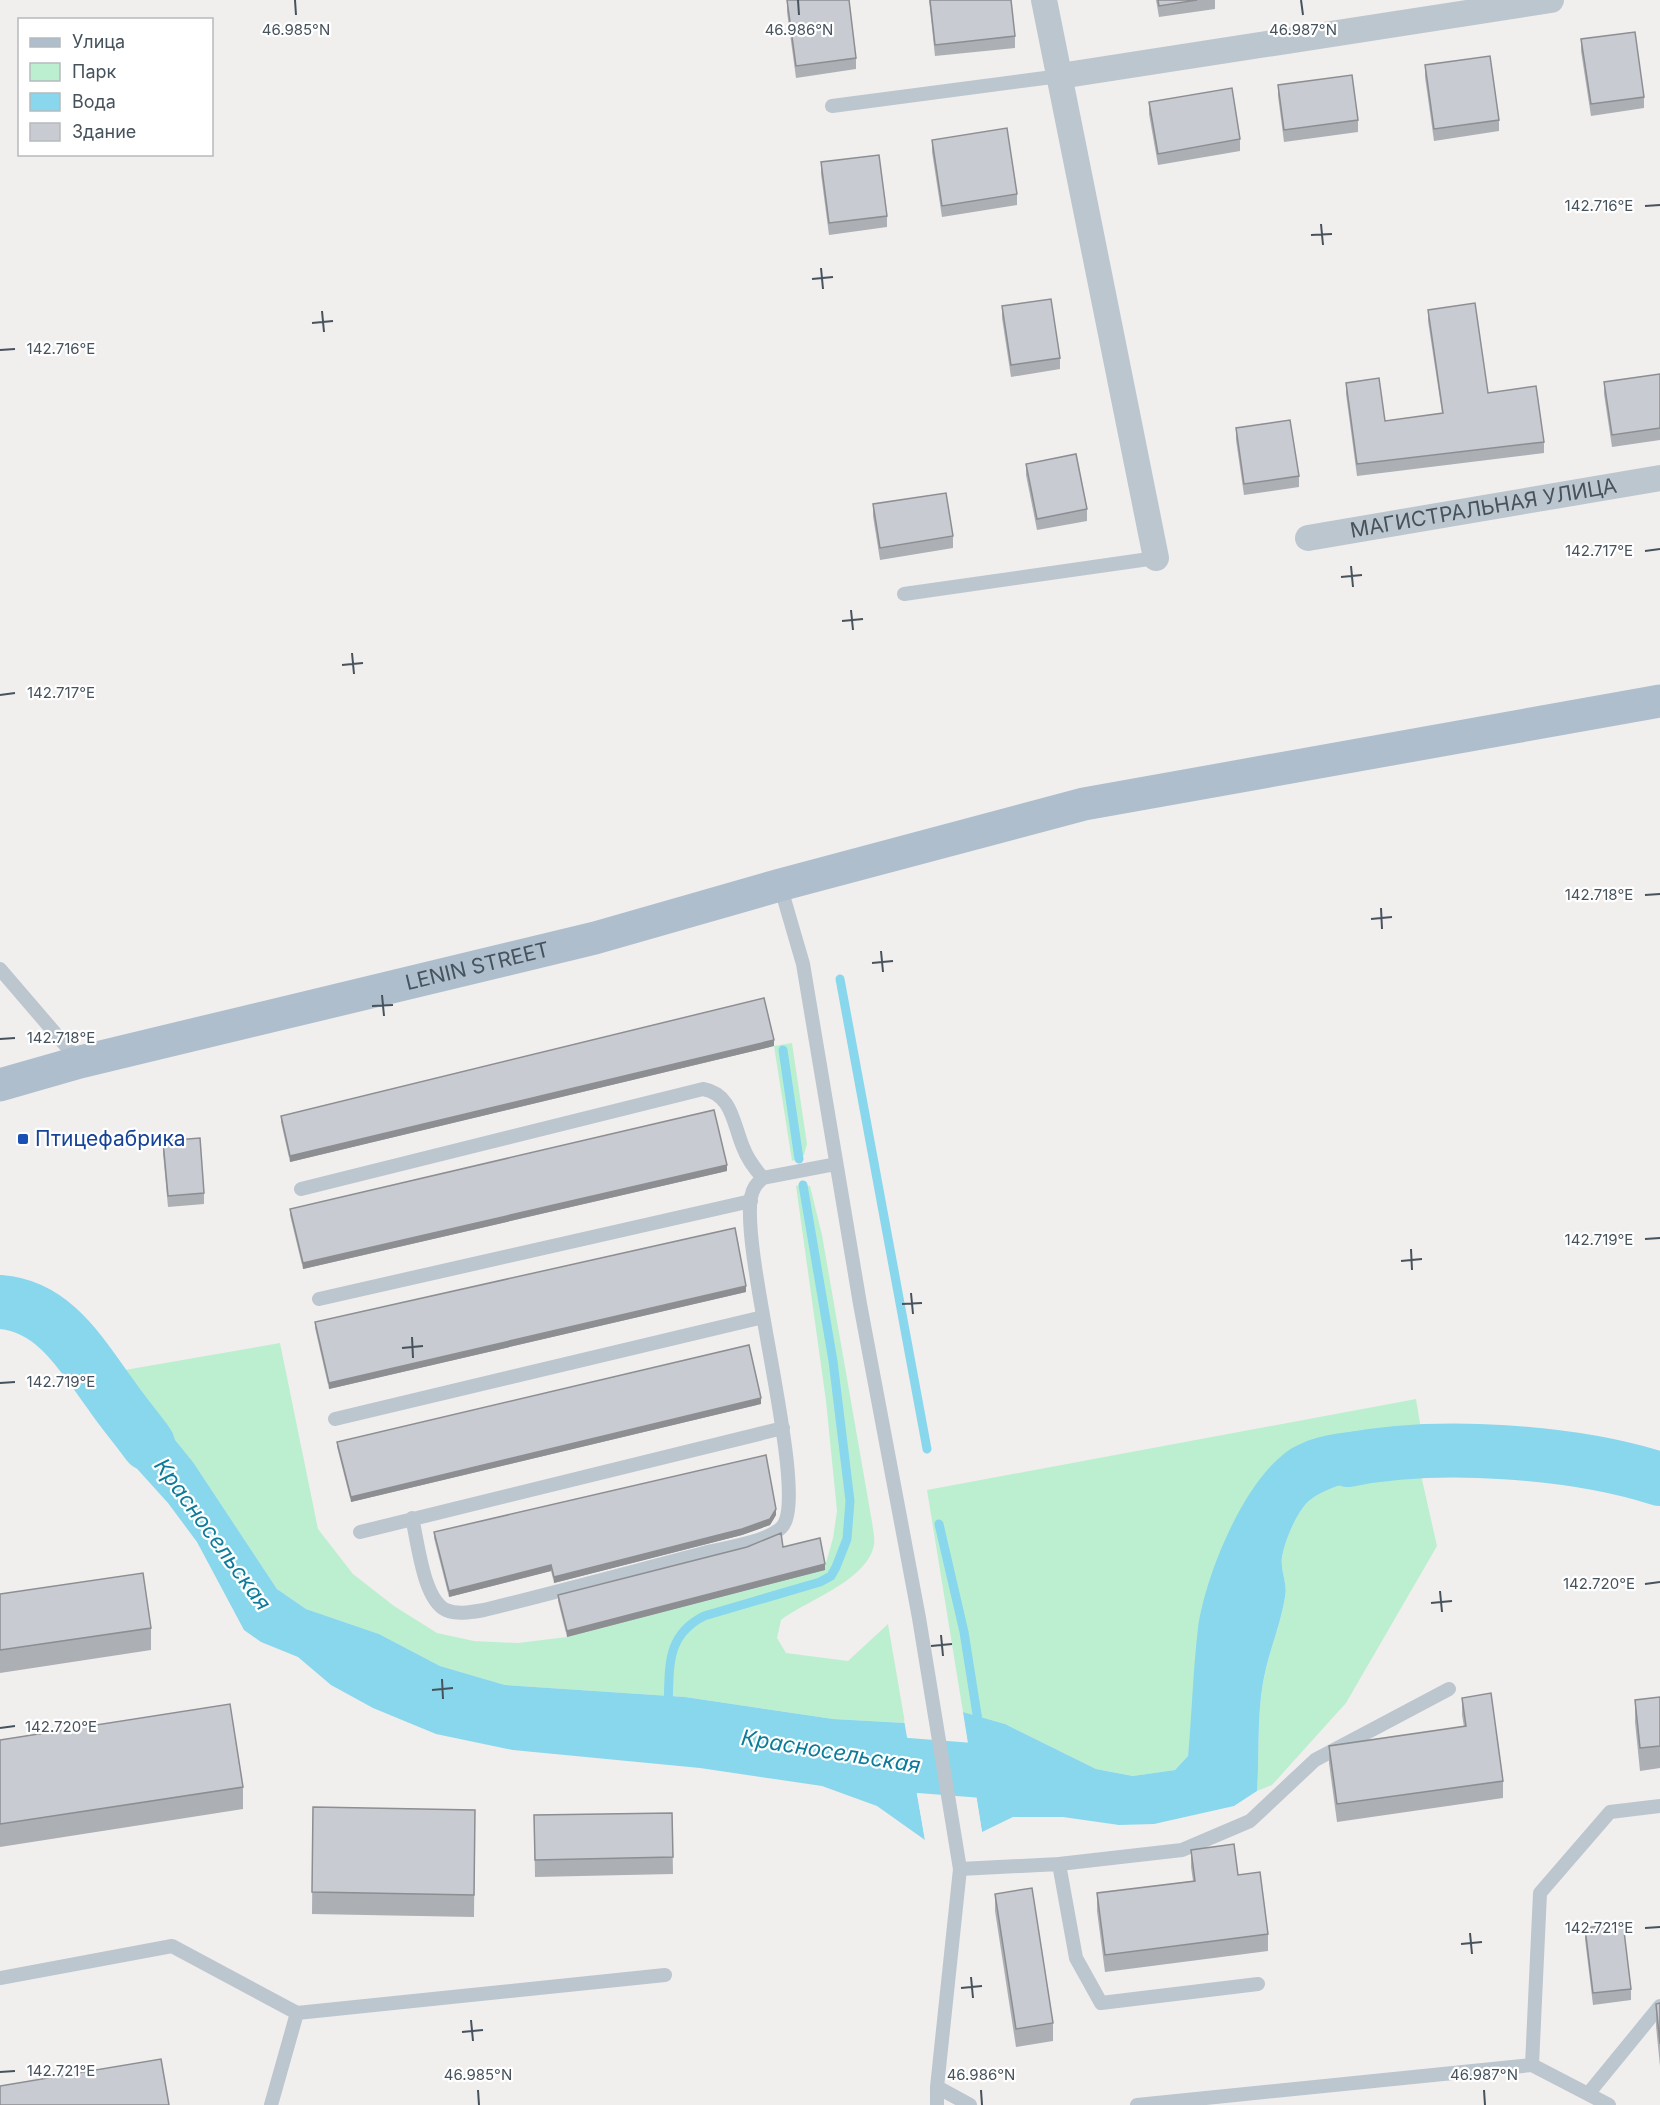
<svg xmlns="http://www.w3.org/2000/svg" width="1660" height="2105" font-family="Inter,sans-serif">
<rect width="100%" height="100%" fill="#f1eeee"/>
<path fill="#bcefd0" d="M 792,1043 L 807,1144 L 804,1155 L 792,1161 L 774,1046 Z
M 803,1185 L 810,1186 L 822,1235 L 872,1522 C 873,1529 875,1538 874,1545 C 867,1581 807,1600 781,1620 L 777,1638 L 786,1653 L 848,1661 L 888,1624 L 905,1723 L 833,1719 L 685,1697 L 505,1685 L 440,1666 L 379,1634 L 306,1609 L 277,1589 L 193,1462 L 119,1371 L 280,1343 L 318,1529 L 353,1574 L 394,1606 L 437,1633 L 474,1641 L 518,1643 L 567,1637 L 824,1570 L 833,1538 L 837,1511 L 826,1401 L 796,1186 Z
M 1416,1399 L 1421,1429 C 1378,1429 1340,1432 1299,1444 L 1194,1697 L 1188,1756 L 1175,1770 L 1134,1776 L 1096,1769 L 1005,1724 L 963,1712 L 927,1490 Z
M 1421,1475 L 1437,1546 L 1346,1703 L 1272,1785 L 1257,1791 C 1260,1750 1256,1708 1266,1668 C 1272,1644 1281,1622 1285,1597 C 1288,1584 1280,1570 1282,1557 C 1285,1540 1297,1511 1310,1500 C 1339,1478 1387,1477 1421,1475 Z"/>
<path fill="#89d7ec" d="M 119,1371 L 193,1462 L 277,1589 L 306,1609 L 379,1634 L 440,1666 L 505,1685 L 685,1697 L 833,1719 L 905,1723 L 925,1840 L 877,1806 L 822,1786 L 700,1768 L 513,1750 L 436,1734 L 373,1708 L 331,1685 L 298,1657 L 261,1642 L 244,1630 L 197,1542 L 168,1503 L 121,1451 L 85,1402 Z
M 1376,1429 L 1421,1429 L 1421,1475 C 1387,1477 1339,1478 1310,1500 C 1297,1511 1285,1540 1282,1557 C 1280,1570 1288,1584 1285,1597 C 1281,1622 1272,1644 1266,1668 C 1256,1708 1260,1750 1257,1791 L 1234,1806 L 1154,1824 L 1119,1825 L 1063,1817 L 1013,1817 L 982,1832 L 963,1712 L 1005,1724 L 1096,1769 L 1133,1776 L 1175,1770 L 1188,1756 C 1192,1713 1193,1670 1198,1628 C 1205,1575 1248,1467 1300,1444 C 1323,1433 1351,1432 1376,1429 Z"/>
<path fill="#f1eeee" d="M 962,1709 L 982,1832 L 979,1832 L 960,1712 Z
M 904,1720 L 908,1722 L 928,1840 L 925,1840 Z"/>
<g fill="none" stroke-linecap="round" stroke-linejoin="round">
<path stroke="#89d7ec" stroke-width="9" d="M 840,979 L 927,1449
M 783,1050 L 799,1159
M 939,1524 L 964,1632 L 979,1727
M 668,1706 C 670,1667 665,1636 704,1616 L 820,1582 L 831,1576 L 836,1567 L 847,1539 L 850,1501 L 833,1361 L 803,1185"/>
<path stroke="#89d7ec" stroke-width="54" d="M 0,1302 C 53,1306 80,1352 109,1392 C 121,1410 135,1426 148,1444
M 1348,1460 C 1438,1442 1572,1451 1660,1479
M 840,1754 L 881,1763 L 1022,1774 L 1046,1780"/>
<path stroke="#bcc6ce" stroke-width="14" d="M 832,106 L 1060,76
M 904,594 L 1156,558
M 780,885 L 803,964 L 860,1304 L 919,1618 L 960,1869 L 937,2087 L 970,2105
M 0,969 L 79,1061
M 301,1189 L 703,1089 C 732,1094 733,1123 743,1147 C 747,1158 755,1169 763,1178
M 319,1299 L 751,1201
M 335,1419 L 763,1317
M 412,1518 C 418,1542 423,1599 446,1610 C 458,1615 472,1612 484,1610 C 557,1592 631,1572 704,1553 C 725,1548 766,1542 781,1528 C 812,1500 740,1256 751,1197 C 753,1188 756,1184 763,1178 L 836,1164
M 360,1532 L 783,1428
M 1059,1864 L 1076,1958 L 1101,2003 L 1258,1984
M 960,1869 L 1059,1864 L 1182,1850 L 1250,1821 L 1315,1760 L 1449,1689
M 0,1978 L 172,1946 L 297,2013 L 665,1975
M 1532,2065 L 1540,1893 L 1610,1812 L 1660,1806
M 937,2087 L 937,2105
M 1588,2094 L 1660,2006
M 271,2105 L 297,2013
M 1137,2105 L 1532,2065 L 1609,2105"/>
<g stroke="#bcc6ce" stroke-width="26">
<path d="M 1044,0 L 1156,558"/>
<path d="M 1060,76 L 1551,0"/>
<path id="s1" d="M 1308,538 L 1660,478"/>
</g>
<path stroke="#aebecd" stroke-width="33" id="s2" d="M 0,1085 L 80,1062 L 595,938 L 780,885 L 1084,804 L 1660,701"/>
</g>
<path fill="#acafb4" d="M 787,0 L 856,58 L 856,69 L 796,78 L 787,12 Z
M 929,0 L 1011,0 L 1015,36 L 1015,48 L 935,56 Z
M 1156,0 L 1215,0 L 1215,9 L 1159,17 Z
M 1581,39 L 1644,97 L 1644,108 L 1591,116 L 1581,51 Z
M 1425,65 L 1499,120 L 1499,131 L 1434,141 L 1425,77 Z
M 1278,85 L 1358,120 L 1358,132 L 1284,142 L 1278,96 Z
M 1149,102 L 1240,139 L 1240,151 L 1158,165 L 1149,114 Z
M 932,140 L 1017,194 L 1017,205 L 942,217 L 932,152 Z
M 821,162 L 887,216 L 887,227 L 829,235 L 821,174 Z
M 1002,306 L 1060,358 L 1060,369 L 1011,377 L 1002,318 Z
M 1428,310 L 1488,393 L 1544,442 L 1544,453 L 1357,476 L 1346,394 L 1346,383 L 1385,421 L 1442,413 L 1428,321 Z
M 1660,374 L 1660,440 L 1612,447 L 1604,394 L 1604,382 Z
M 1236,428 L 1299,476 L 1299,487 L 1244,495 L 1236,440 Z
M 1026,464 L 1087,509 L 1087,521 L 1037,530 L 1026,475 Z
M 873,504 L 953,536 L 953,548 L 880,560 L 873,516 Z
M 774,1046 L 290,1162 L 281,1122 L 281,1116 Z
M 163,1141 L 204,1193 L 204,1204 L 168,1207 L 163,1153 Z
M 727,1171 L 303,1269 L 290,1215 L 290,1209 Z
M 746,1292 L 329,1389 L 315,1328 L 315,1322 Z
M 761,1404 L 351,1502 L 337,1447 L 337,1442 Z
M 776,1515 L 770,1525 L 742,1535 L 554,1583 L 551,1571 L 449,1597 L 434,1538 L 434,1532 Z
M 783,1547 L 825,1570 L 567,1637 L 558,1601 L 558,1595 Z
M 0,1594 L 151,1628 L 151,1650 L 0,1673 Z
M 1660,1697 L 1660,1768 L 1640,1771 L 1635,1722 L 1635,1700 Z
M 1462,1698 L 1503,1781 L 1503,1798 L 1337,1822 L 1329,1763 L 1329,1746 L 1464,1727 L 1462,1715 Z
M 0,1740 L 243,1787 L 243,1809 L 0,1847 Z
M 313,1807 L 475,1810 L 474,1917 L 312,1914 Z
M 672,1813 L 673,1874 L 535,1877 L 534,1815 Z
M 1191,1850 L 1238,1875 L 1268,1934 L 1268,1951 L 1105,1972 L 1097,1911 L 1097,1893 L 1193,1881 L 1191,1867 Z
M 995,1894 L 1053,2023 L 1053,2041 L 1016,2047 L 995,1911 Z
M 1585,1928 L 1631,1989 L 1631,2000 L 1593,2005 L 1585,1939 Z
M 1660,2003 L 1660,2066 L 1656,2026 L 1656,2004 Z"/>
<path fill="#8c8e92" d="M 774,1040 L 774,1046 L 290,1162 L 290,1156 Z
M 727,1165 L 727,1171 L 303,1269 L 303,1263 Z
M 746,1286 L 746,1292 L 329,1389 L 329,1383 Z
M 761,1398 L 761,1404 L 351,1502 L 351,1497 Z
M 776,1509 L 776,1515 L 770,1525 L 742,1535 L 554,1583 L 554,1577 Z
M 825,1564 L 825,1570 L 567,1637 L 567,1631 Z
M 551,1565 L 551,1571 L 449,1597 L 449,1591 Z"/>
<path fill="#c8cbd1" stroke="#8c8e92" stroke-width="1.5" d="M 787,0 L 849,0 L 856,58 L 796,66 Z
M 930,0 L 1011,0 L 1015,36 L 935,45 Z
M 1158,0 L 1197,0 L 1159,6 Z
M 1635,32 L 1644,97 L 1591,104 L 1581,39 Z
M 1490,56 L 1499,120 L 1434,129 L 1425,65 Z
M 1352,75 L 1358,120 L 1284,130 L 1278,85 Z
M 1232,88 L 1240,139 L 1158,154 L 1149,102 Z
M 1007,128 L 1017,194 L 942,206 L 932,140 Z
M 879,155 L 887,216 L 829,223 L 821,162 Z
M 1051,299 L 1060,358 L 1011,365 L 1002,306 Z
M 1475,303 L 1488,393 L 1536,386 L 1544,442 L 1357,464 L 1346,383 L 1379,378 L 1385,421 L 1443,413 L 1428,310 Z
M 1660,374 L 1660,428 L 1612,435 L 1604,382 Z
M 1290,420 L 1299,476 L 1244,484 L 1236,428 Z
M 1076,454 L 1087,509 L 1037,519 L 1026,464 Z
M 946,493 L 953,536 L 880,548 L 873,504 Z
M 764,998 L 774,1040 L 290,1156 L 281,1116 Z
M 714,1110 L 727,1165 L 303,1263 L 290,1209 Z
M 200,1138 L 204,1193 L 168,1196 L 163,1141 Z
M 735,1228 L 746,1286 L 329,1383 L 315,1322 Z
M 749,1345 L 761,1398 L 351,1497 L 337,1442 Z
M 766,1455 L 776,1509 L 770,1519 L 742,1529 L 554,1577 L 551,1565 L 449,1591 L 434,1532 Z
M 781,1533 L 783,1547 L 820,1538 L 825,1564 L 567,1631 L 558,1595 L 747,1547 Z
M 143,1573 L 151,1628 L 0,1650 L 0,1594 Z
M 1491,1693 L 1503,1781 L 1337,1804 L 1329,1746 L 1466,1726 L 1462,1698 Z
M 1660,1697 L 1660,1746 L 1640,1748 L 1635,1700 Z
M 230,1704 L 243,1787 L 0,1824 L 0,1740 Z
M 313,1807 L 475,1810 L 474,1895 L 312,1892 Z
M 672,1813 L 673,1857 L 535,1860 L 534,1815 Z
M 1234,1844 L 1238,1875 L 1260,1872 L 1268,1934 L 1105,1955 L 1097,1893 L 1195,1881 L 1191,1850 Z
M 1032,1888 L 1053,2023 L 1016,2029 L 995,1894 Z
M 1623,1923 L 1631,1989 L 1593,1993 L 1585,1928 Z
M 1660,2003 L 1660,2044 L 1656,2004 Z
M 161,2059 L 169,2105 L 0,2105 L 0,2086 Z"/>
<path fill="none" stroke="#46525c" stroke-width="2" d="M 295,0 L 296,15M 798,0 L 799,15M 1301,0 L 1303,15M 1645,206 L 1660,205M 1321,224 L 1323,245M 1311,235 L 1332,234M 821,268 L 823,289M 812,279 L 833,277M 322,311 L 324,332M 312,323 L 333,321M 0,350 L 15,349M 1645,551 L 1660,549M 1351,566 L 1353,587M 1341,577 L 1362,575M 851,610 L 853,630M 842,621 L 863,619M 352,653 L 354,674M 342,665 L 363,663M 0,695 L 15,693M 1645,895 L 1660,894M 1381,908 L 1382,929M 1371,919 L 1392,917M 881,951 L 883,972M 872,963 L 893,961M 382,995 L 384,1016M 372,1006 L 393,1005M 0,1039 L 15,1038M 1645,1239 L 1660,1238M 1411,1249 L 1412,1270M 1401,1261 L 1422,1259M 911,1293 L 913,1314M 902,1304 L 922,1303M 412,1337 L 413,1358M 402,1348 L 423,1346M 0,1383 L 15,1382M 1645,1584 L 1660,1582M 1440,1591 L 1442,1612M 1431,1603 L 1452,1601M 941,1635 L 943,1656M 931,1646 L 952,1644M 442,1679 L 443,1699M 432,1690 L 453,1688M 0,1728 L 15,1726M 1645,1928 L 1660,1927M 1470,1933 L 1472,1954M 1461,1944 L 1482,1942M 971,1977 L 973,1998M 961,1988 L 982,1986M 471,2020 L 473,2041M 462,2032 L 483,2030M 0,2072 L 15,2071M 478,2090 L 479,2105M 981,2090 L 982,2105M 1484,2090 L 1485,2105"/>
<rect fill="#1a4fb4" stroke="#fff" stroke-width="2" x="17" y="1133" width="12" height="12" rx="3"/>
<g text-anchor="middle" stroke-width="4.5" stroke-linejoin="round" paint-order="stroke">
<g font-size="21" fill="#46525c" stroke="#fff">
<text dy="7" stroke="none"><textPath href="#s1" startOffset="178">МАГИСТРАЛЬНАЯ УЛИЦА</textPath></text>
<text dy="7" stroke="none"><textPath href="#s2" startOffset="492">LENIN STREET</textPath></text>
</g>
<g font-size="21" fill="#164399" stroke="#fff" text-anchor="start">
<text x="35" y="1146">Птицефабрика</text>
</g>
<g font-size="22" font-style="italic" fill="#0c7c9a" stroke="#fff">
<text transform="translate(213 1534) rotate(54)" y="8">Красносельская</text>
<text transform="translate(831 1751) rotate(9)" y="8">Красносельская</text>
</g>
</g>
<g font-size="15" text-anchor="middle" fill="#46525c" stroke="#fff" stroke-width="4.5" stroke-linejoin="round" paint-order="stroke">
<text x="296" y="35">46.985°N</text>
<text x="799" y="35">46.986°N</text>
<text x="1303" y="35">46.987°N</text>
<text x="1599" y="211">142.716°E</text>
<text x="61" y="354">142.716°E</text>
<text x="1599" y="556">142.717°E</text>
<text x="61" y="698">142.717°E</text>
<text x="1599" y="900">142.718°E</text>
<text x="61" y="1043">142.718°E</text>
<text x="1599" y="1245">142.719°E</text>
<text x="61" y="1387">142.719°E</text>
<text x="1599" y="1589">142.720°E</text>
<text x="61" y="1732">142.720°E</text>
<text x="1599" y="1933">142.721°E</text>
<text x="61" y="2076">142.721°E</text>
<text x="478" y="2080">46.985°N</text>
<text x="981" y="2080">46.986°N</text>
<text x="1484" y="2080">46.987°N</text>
</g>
<rect x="18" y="18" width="195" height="138" fill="#ffffff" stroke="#b5babe" stroke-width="1.5"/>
<rect x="30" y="38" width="30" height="9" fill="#aebecd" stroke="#b5babe" stroke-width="1.5"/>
<text x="72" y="48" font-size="18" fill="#46525c">Улица</text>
<rect x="30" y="63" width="30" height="18" fill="#bcefd0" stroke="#b5babe" stroke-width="1.5"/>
<text x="72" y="78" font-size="18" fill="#46525c">Парк</text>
<rect x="30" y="93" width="30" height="18" fill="#89d7ec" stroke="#b5babe" stroke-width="1.5"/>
<text x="72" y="108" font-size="18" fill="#46525c">Вода</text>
<rect x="30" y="123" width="30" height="18" fill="#c8cbd1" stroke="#b5babe" stroke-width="1.5"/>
<text x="72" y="138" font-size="18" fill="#46525c">Здание</text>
</svg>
